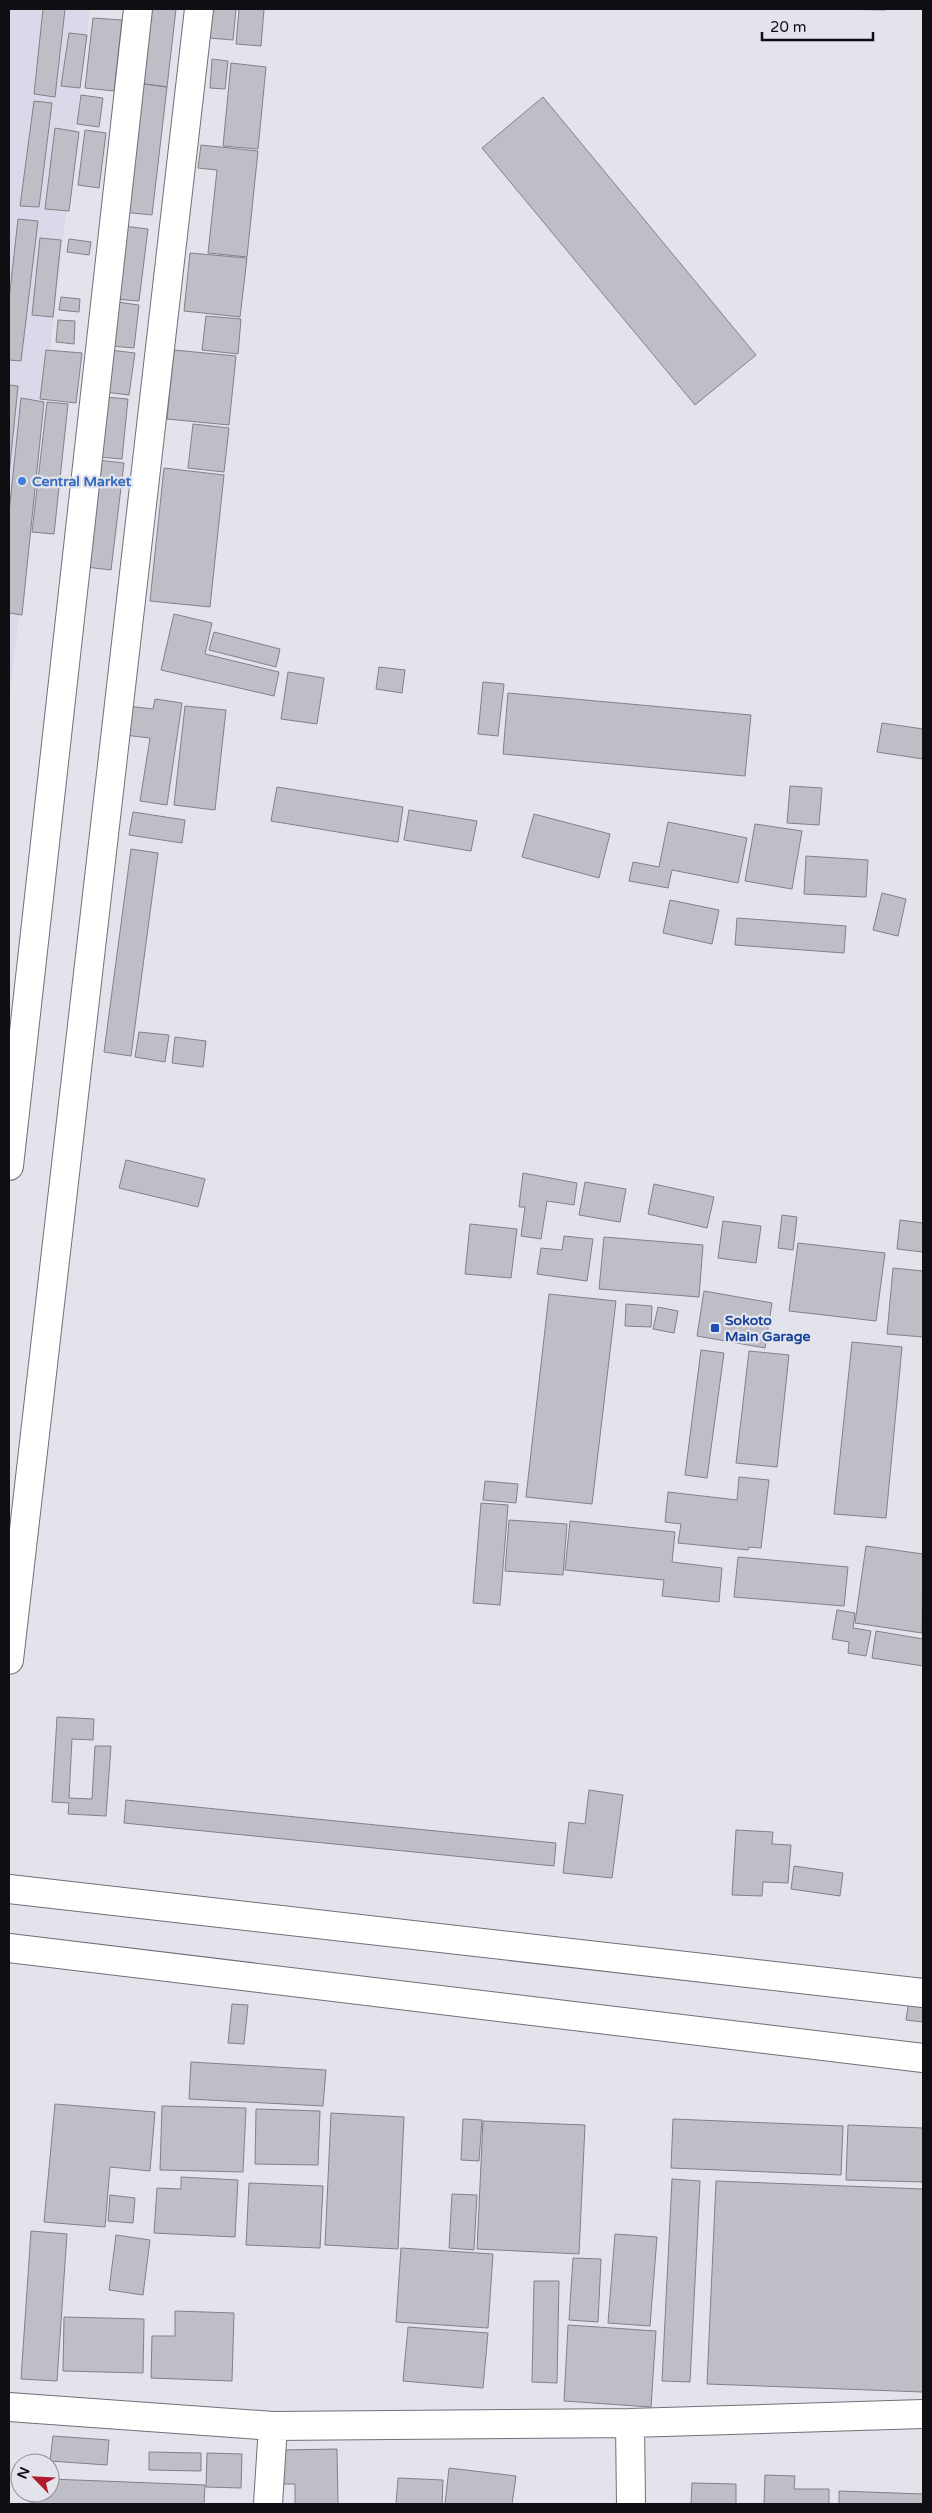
<svg xmlns="http://www.w3.org/2000/svg" width="932" height="2513" font-family="'Varela Round',sans-serif">
<rect width="100%" height="100%" fill="#e3e3ec"/>
<path fill="#dad9ea" d="M 9,9 L 90,9 L 9,700 Z"/>
<path fill="#bebec7" stroke="#81818a" d="M 43,9 L 65,9 L 55,97 L 34,94 Z
M 146,9 L 176,9 L 167,87 L 137,83 Z
M 211,9 L 236,9 L 233,40 L 209,38 Z
M 239,9 L 264,9 L 261,46 L 236,44 Z
M 830,9 L 885,9 L 885,10 Z
M 93,18 L 122,20 L 114,91 L 85,88 Z
M 69,33 L 87,35 L 80,88 L 61,86 Z
M 212,59 L 228,61 L 225,89 L 210,88 Z
M 231,63 L 266,67 L 258,149 L 223,146 Z
M 137,83 L 167,87 L 152,215 L 123,212 Z
M 81,95 L 103,98 L 99,127 L 77,124 Z
M 543,97 L 756,355 L 695,405 L 482,148 Z
M 34,101 L 52,103 L 39,207 L 20,206 Z
M 55,128 L 79,132 L 69,211 L 45,209 Z
M 85,130 L 106,133 L 99,188 L 78,185 Z
M 201,145 L 258,151 L 247,257 L 208,253 L 217,170 L 198,168 Z
M 18,219 L 38,221 L 21,361 L 9,360 L 9,300 Z
M 123,226 L 148,229 L 139,301 L 115,299 Z
M 40,238 L 61,240 L 53,317 L 32,315 Z
M 69,239 L 91,242 L 89,255 L 67,252 Z
M 190,253 L 247,258 L 240,317 L 184,311 Z
M 61,297 L 80,299 L 79,312 L 59,310 Z
M 117,302 L 139,305 L 134,348 L 111,346 Z
M 206,316 L 241,319 L 238,354 L 202,350 Z
M 58,320 L 75,321 L 74,344 L 56,342 Z
M 46,350 L 82,353 L 76,403 L 40,399 Z
M 110,350 L 135,353 L 129,395 L 105,392 Z
M 174,350 L 236,356 L 229,425 L 167,419 Z
M 9,385 L 18,386 L 9,475 Z
M 105,397 L 128,399 L 122,459 L 99,457 Z
M 21,398 L 44,402 L 22,615 L 9,613 L 9,513 Z
M 47,402 L 68,404 L 54,534 L 32,532 Z
M 193,424 L 229,428 L 224,472 L 188,468 Z
M 98,460 L 124,463 L 111,570 L 86,567 Z
M 164,468 L 224,475 L 210,607 L 150,601 Z
M 174,614 L 212,623 L 205,654 L 279,672 L 274,696 L 161,670 Z
M 214,632 L 280,649 L 276,667 L 209,650 Z
M 379,667 L 405,670 L 402,693 L 376,689 Z
M 288,672 L 324,678 L 317,724 L 281,719 Z
M 483,682 L 504,684 L 498,736 L 478,734 Z
M 508,693 L 751,715 L 745,776 L 503,754 Z
M 155,699 L 182,703 L 167,805 L 140,801 L 150,738 L 124,735 L 128,706 L 153,709 Z
M 185,706 L 226,710 L 215,810 L 174,805 Z
M 882,723 L 923,729 L 923,759 L 877,752 Z
M 790,786 L 822,788 L 819,825 L 787,823 Z
M 277,787 L 403,807 L 398,842 L 271,821 Z
M 409,810 L 477,821 L 471,851 L 404,840 Z
M 133,812 L 185,820 L 182,843 L 129,835 Z
M 534,814 L 610,834 L 599,878 L 522,857 Z
M 668,822 L 747,838 L 738,883 L 672,870 L 668,888 L 629,881 L 633,862 L 659,867 Z
M 755,824 L 802,831 L 792,889 L 745,881 Z
M 131,849 L 158,853 L 131,1056 L 104,1052 Z
M 806,856 L 868,860 L 866,897 L 804,894 Z
M 882,893 L 906,899 L 898,936 L 873,930 Z
M 670,900 L 719,910 L 712,944 L 663,933 Z
M 737,918 L 846,926 L 844,953 L 735,945 Z
M 139,1032 L 169,1035 L 165,1062 L 135,1057 Z
M 175,1037 L 206,1041 L 203,1067 L 172,1063 Z
M 126,1160 L 205,1179 L 198,1207 L 119,1188 Z
M 523,1173 L 577,1183 L 574,1205 L 547,1201 L 541,1239 L 521,1236 L 525,1207 L 519,1207 Z
M 585,1182 L 626,1189 L 620,1222 L 579,1215 Z
M 654,1184 L 714,1197 L 707,1228 L 648,1214 Z
M 782,1215 L 797,1217 L 793,1250 L 778,1248 Z
M 900,1220 L 923,1223 L 923,1252 L 897,1249 Z
M 723,1221 L 761,1226 L 756,1263 L 718,1258 Z
M 470,1224 L 517,1229 L 511,1278 L 465,1274 Z
M 564,1236 L 593,1239 L 587,1281 L 537,1274 L 541,1248 L 562,1250 Z
M 604,1237 L 703,1245 L 699,1297 L 599,1289 Z
M 798,1243 L 885,1253 L 876,1321 L 789,1311 Z
M 893,1268 L 923,1271 L 923,1337 L 887,1334 Z
M 704,1291 L 772,1303 L 765,1348 L 697,1336 Z
M 549,1294 L 616,1301 L 592,1504 L 526,1497 Z
M 626,1304 L 652,1306 L 651,1327 L 625,1326 Z
M 658,1307 L 678,1311 L 674,1333 L 653,1329 Z
M 852,1342 L 902,1347 L 886,1518 L 834,1514 Z
M 701,1350 L 724,1353 L 707,1478 L 685,1475 Z
M 749,1351 L 789,1355 L 777,1467 L 736,1463 Z
M 739,1477 L 769,1480 L 761,1548 L 749,1547 L 748,1550 L 678,1543 L 681,1524 L 665,1522 L 668,1492 L 737,1500 Z
M 485,1481 L 518,1484 L 516,1503 L 483,1500 Z
M 481,1503 L 508,1505 L 500,1605 L 473,1603 Z
M 509,1520 L 567,1524 L 563,1575 L 505,1571 Z
M 570,1521 L 675,1532 L 672,1562 L 722,1568 L 719,1602 L 662,1596 L 664,1580 L 565,1570 Z
M 866,1546 L 923,1554 L 922,1633 L 855,1623 Z
M 738,1557 L 848,1567 L 844,1606 L 734,1597 Z
M 837,1610 L 855,1613 L 853,1628 L 871,1631 L 866,1656 L 848,1653 L 849,1642 L 832,1639 Z
M 876,1631 L 923,1639 L 923,1666 L 872,1658 Z
M 57,1717 L 94,1719 L 93,1740 L 72,1739 L 69,1798 L 92,1799 L 95,1746 L 111,1746 L 106,1816 L 68,1814 L 69,1803 L 52,1802 Z
M 589,1790 L 623,1795 L 612,1878 L 563,1873 L 569,1822 L 585,1824 Z
M 126,1800 L 556,1843 L 554,1866 L 124,1823 Z
M 736,1830 L 773,1832 L 772,1844 L 791,1845 L 788,1883 L 763,1882 L 762,1896 L 732,1895 Z
M 794,1866 L 843,1873 L 840,1896 L 791,1889 Z
M 910,1994 L 923,1996 L 923,2022 L 906,2020 Z
M 232,2004 L 248,2005 L 244,2044 L 228,2043 Z
M 191,2062 L 326,2070 L 323,2106 L 189,2099 Z
M 55,2104 L 155,2112 L 150,2171 L 110,2167 L 105,2227 L 44,2222 Z
M 162,2106 L 246,2108 L 243,2172 L 160,2170 Z
M 256,2109 L 320,2111 L 318,2165 L 255,2164 Z
M 331,2113 L 404,2117 L 398,2249 L 325,2245 Z
M 463,2119 L 482,2120 L 479,2161 L 461,2160 Z
M 673,2119 L 843,2126 L 841,2175 L 671,2168 Z
M 483,2121 L 585,2125 L 579,2254 L 477,2249 Z
M 848,2125 L 923,2128 L 923,2182 L 846,2180 Z
M 181,2177 L 238,2180 L 235,2237 L 154,2233 L 157,2188 L 181,2189 Z
M 672,2179 L 700,2181 L 690,2382 L 662,2381 Z
M 716,2181 L 923,2189 L 923,2392 L 707,2384 Z
M 249,2183 L 323,2186 L 320,2248 L 246,2245 Z
M 452,2194 L 477,2195 L 474,2250 L 449,2248 Z
M 110,2195 L 135,2198 L 133,2223 L 108,2221 Z
M 31,2231 L 67,2234 L 57,2381 L 21,2379 Z
M 615,2234 L 657,2237 L 650,2326 L 608,2323 Z
M 116,2235 L 150,2240 L 143,2295 L 109,2290 Z
M 401,2248 L 493,2254 L 488,2328 L 396,2322 Z
M 573,2258 L 601,2259 L 598,2322 L 569,2320 Z
M 534,2281 L 559,2281 L 557,2383 L 532,2382 Z
M 175,2311 L 234,2313 L 232,2381 L 151,2378 L 152,2336 L 175,2336 Z
M 64,2317 L 144,2319 L 143,2373 L 63,2371 Z
M 568,2325 L 656,2331 L 651,2407 L 564,2401 Z
M 408,2327 L 488,2333 L 483,2388 L 403,2381 Z
M 53,2436 L 109,2440 L 107,2465 L 50,2461 Z
M 337,2449 L 338,2504 L 295,2504 L 295,2484 L 283,2484 L 282,2450 Z
M 149,2452 L 201,2453 L 201,2471 L 149,2470 Z
M 207,2453 L 242,2454 L 241,2488 L 206,2487 Z
M 449,2468 L 516,2476 L 512,2504 L 445,2504 Z
M 765,2475 L 795,2476 L 794,2489 L 829,2489 L 829,2504 L 764,2504 Z
M 398,2478 L 443,2480 L 442,2504 L 396,2504 Z
M 50,2479 L 205,2485 L 204,2504 L 32,2504 L 32,2493 L 50,2493 Z
M 692,2483 L 736,2484 L 736,2504 L 691,2504 Z
M 839,2491 L 923,2494 L 923,2504 L 839,2504 Z"/>
<g fill="none" stroke-linecap="round" stroke-linejoin="round">
<g stroke="#707078" stroke-width="30">
<path id="street" d="M 9,1166 L 138,9
M 9,1660 L 199,9
M 9,1889 L 923,1993
M 9,1948 L 923,2058
M 9,2407 L 273,2426 L 630,2423 L 923,2414
M 630,2423 L 631,2504
M 268,2504 L 273,2426"/>
</g>
<use href="#street" stroke="#fff" stroke-width="28"/>
</g>
<circle fill="#3f7fe0" stroke="#e3e3ec" stroke-width="2" cx="22" cy="481" r="5"/>
<rect fill="#1a4fb4" stroke="#e3e3ec" stroke-width="2" x="710" y="1323" width="10" height="10" rx="2.5"/>
<g text-anchor="middle" stroke-width="4.5" stroke-linejoin="round" paint-order="stroke">
<g font-size="14" font-weight="bold" fill="#366cbe" stroke="#e3e3ec" text-anchor="start">
<text x="32" y="486">Central Market</text>
</g>
<g font-size="14" font-weight="bold" fill="#164399" stroke="#e3e3ec" text-anchor="start">
<text x="725" y="1325">Sokoto<tspan x="725" dy="16">Main Garage</tspan></text>
</g>
</g>
<rect width="932" height="2513" fill="none" stroke="#0f0e12" stroke-width="20"/>
<g transform="translate(35 2478) rotate(294)"><circle r="24" fill="#e3e3ec" stroke="#8e8e95"/>
<path d="M0-4L9 19L0 12L-9 19Z" fill="#b01c2d"/>
<text y="-8" font-size="14" font-weight="bold" text-anchor="middle" fill="#0f0e12">N</text>
</g>
<path d="M762 32v8h111v-8" fill="none" stroke="#0f0e12" stroke-width="2.5"/>
<text x="770" y="32" font-size="15" fill="#0f0e12" stroke="#e3e3ec" stroke-width="4" paint-order="stroke">20 m</text>
</svg>
